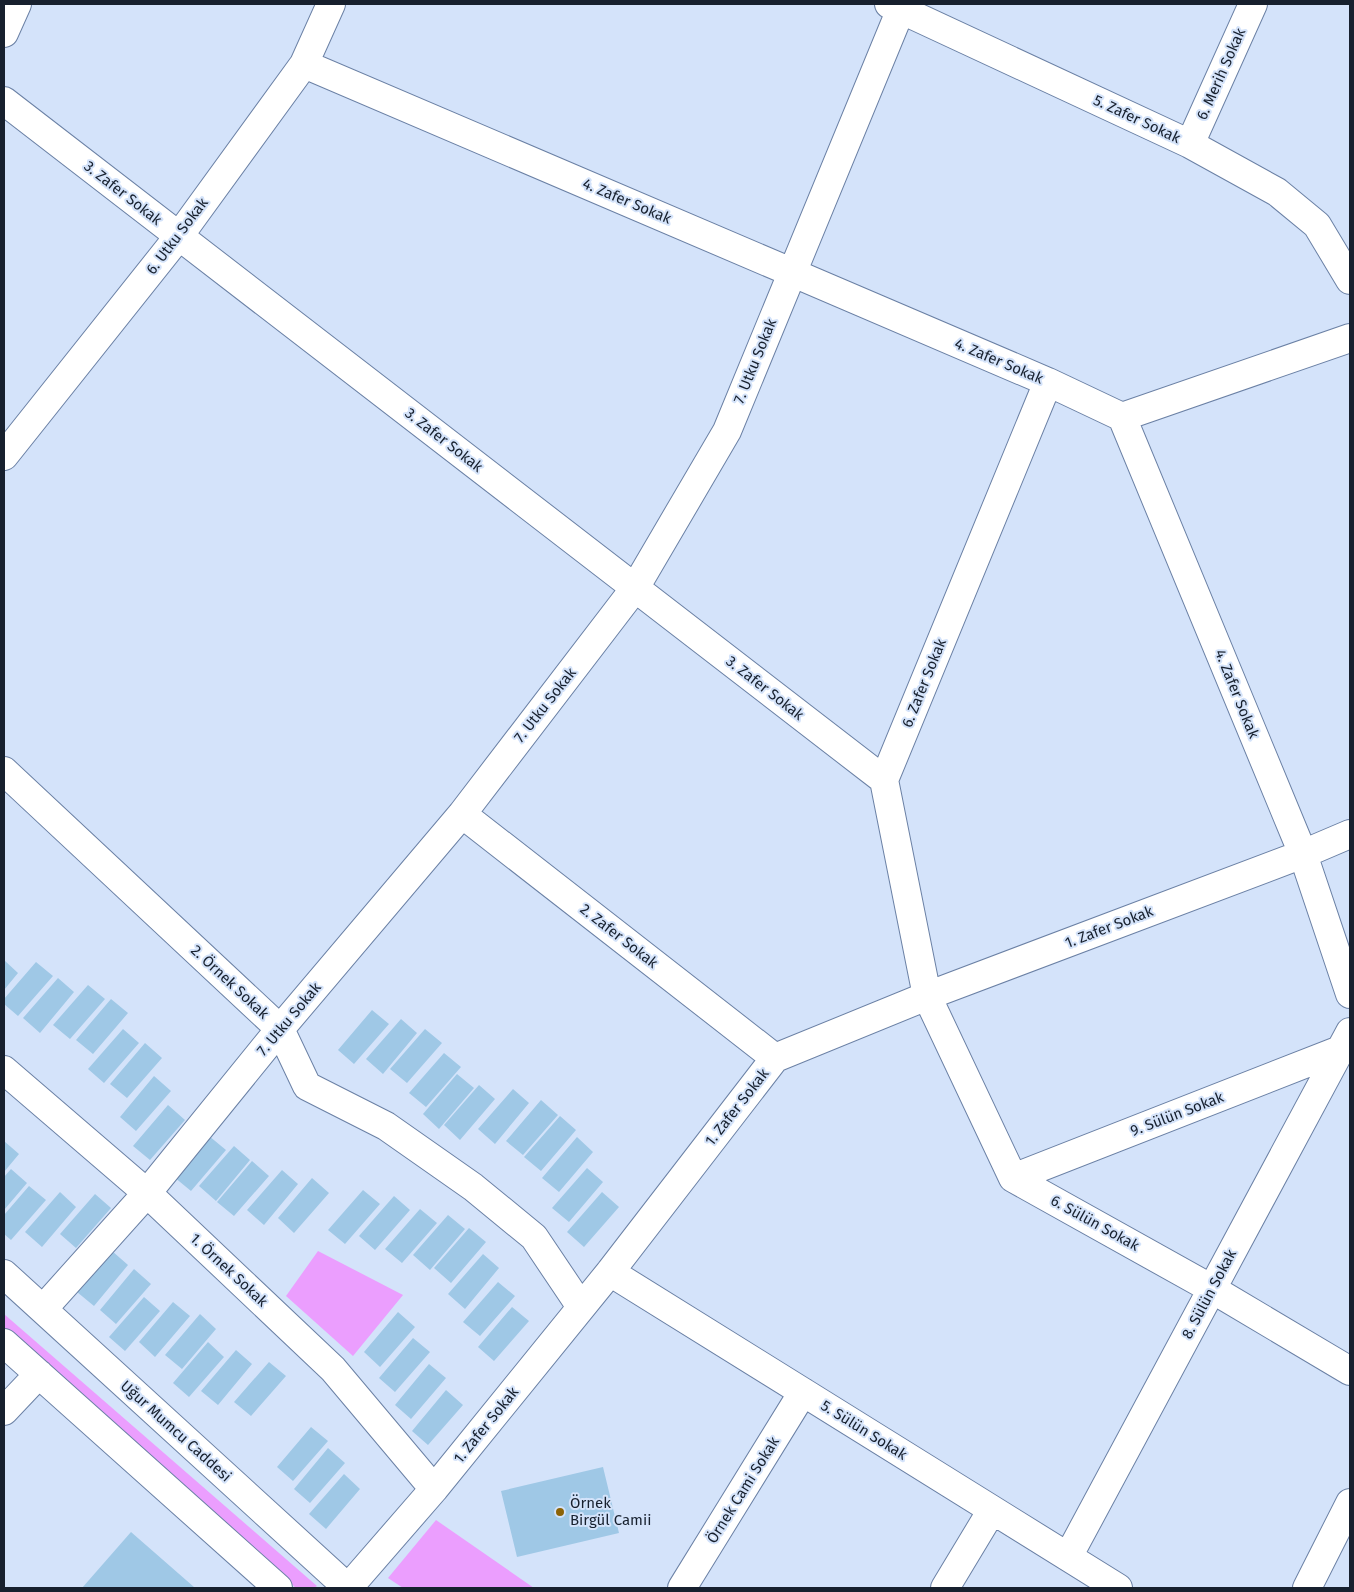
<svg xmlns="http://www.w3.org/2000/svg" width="1354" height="1592" font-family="'Fira Sans',sans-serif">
<rect width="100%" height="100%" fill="#d4e3fa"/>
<path fill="#eb9efe" d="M 318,1251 L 403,1295 L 353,1356 L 286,1296 Z
M 4,1314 L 317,1586 L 314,1588 L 296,1588 L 4,1334 Z
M 436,1520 L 534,1588 L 403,1588 L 388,1578 Z"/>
<path fill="#9fc8e6" d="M 4,960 L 18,973 L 4,990 Z
M 36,962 L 53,976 L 18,1016 L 4,1004 L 4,999 Z
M 58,978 L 74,992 L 40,1033 L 23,1018 Z
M 88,985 L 105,999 L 70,1039 L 53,1025 Z
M 111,999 L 128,1013 L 93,1054 L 76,1040 Z
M 372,1010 L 389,1024 L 354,1064 L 338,1050 Z
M 401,1019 L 417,1033 L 383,1074 L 366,1059 Z
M 123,1029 L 139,1043 L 104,1083 L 88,1069 Z
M 425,1029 L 442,1043 L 407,1083 L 390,1069 Z
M 145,1043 L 162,1058 L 127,1098 L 110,1084 Z
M 444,1053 L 461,1067 L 426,1107 L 409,1093 Z
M 457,1074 L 474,1088 L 439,1129 L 423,1114 Z
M 154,1076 L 171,1091 L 136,1131 L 120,1117 Z
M 479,1085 L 495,1099 L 460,1140 L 444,1125 Z
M 513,1089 L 529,1103 L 495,1144 L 478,1129 Z
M 541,1100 L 558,1115 L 523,1155 L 506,1141 Z
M 168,1105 L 185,1120 L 150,1160 L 133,1146 Z
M 560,1116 L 576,1130 L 541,1171 L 524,1157 Z
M 209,1136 L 226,1150 L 191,1191 L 174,1177 Z
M 577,1137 L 593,1152 L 559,1192 L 542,1178 Z
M 4,1141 L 19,1154 L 4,1172 Z
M 234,1146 L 250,1160 L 216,1201 L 199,1186 Z
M 252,1161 L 269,1176 L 234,1216 L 217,1202 Z
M 587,1168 L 603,1182 L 569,1222 L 552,1208 Z
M 11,1169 L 27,1183 L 4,1210 L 4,1177 Z
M 282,1170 L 298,1184 L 264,1225 L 247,1210 Z
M 312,1178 L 329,1193 L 294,1233 L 278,1218 Z
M 29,1186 L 46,1200 L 11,1240 L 4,1234 L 4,1215 Z
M 363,1190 L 380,1204 L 345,1244 L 328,1230 Z
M 60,1192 L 76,1207 L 42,1247 L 25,1232 Z
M 602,1192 L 619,1207 L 584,1247 L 567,1232 Z
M 95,1194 L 111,1208 L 76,1248 L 60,1234 Z
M 394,1196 L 410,1210 L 375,1250 L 359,1236 Z
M 420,1209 L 437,1223 L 402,1263 L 385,1249 Z
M 448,1215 L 465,1229 L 430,1270 L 413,1255 Z
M 469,1228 L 486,1242 L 451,1283 L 434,1268 Z
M 112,1251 L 128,1265 L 94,1306 L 77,1292 Z
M 483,1254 L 499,1268 L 465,1309 L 448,1294 Z
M 134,1269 L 151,1284 L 116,1324 L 100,1310 Z
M 498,1282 L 515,1296 L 480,1336 L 463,1322 Z
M 144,1297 L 160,1311 L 125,1351 L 109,1337 Z
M 173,1302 L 190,1316 L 155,1357 L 139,1342 Z
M 512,1307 L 529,1321 L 494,1361 L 478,1347 Z
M 398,1312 L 415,1327 L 380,1367 L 364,1352 Z
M 200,1314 L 216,1329 L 182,1369 L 165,1355 Z
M 413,1338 L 430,1352 L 395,1392 L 379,1378 Z
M 208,1342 L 224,1357 L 189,1397 L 173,1383 Z
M 236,1350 L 252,1364 L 218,1405 L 201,1391 Z
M 269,1362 L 286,1376 L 251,1416 L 234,1402 Z
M 429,1364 L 446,1378 L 411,1419 L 395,1405 Z
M 446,1390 L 463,1405 L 428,1445 L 412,1431 Z
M 311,1427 L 328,1441 L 293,1481 L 277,1467 Z
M 328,1448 L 345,1463 L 310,1503 L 294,1489 Z
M 603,1467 L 619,1533 L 517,1557 L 501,1491 Z
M 344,1474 L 360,1489 L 326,1529 L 309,1514 Z
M 131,1532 L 194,1587 L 193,1588 L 82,1588 Z"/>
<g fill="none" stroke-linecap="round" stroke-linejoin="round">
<g stroke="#6b81a5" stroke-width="30">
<path id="minor" d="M 889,4 L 1190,144 L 1277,192 L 1317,225 L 1350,280
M 4,33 L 17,4
M 304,64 L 791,272 L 1048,382 L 1122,417 L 1303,854 L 1350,994
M 4,101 L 884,780
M 1190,144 L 1253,4
M 1048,382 L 884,780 L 927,996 L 1013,1178 L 1212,1289 L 1350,1371
M 1122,417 L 1350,338
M 4,456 L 179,236 L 304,64 L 331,4
M 4,771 L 280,1029 L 307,1086 L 386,1126 L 473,1187 L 534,1237 L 581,1307
M 462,814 L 775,1058
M 4,1070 L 147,1193 L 333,1369 L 434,1489
M 1013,1178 L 1340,1050
M 610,1272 L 1118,1588
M 4,1274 L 348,1588
M 43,1309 L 147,1193 L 280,1029 L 462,814 L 635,588 L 727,431 L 901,9
M 4,1343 L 278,1588
M 4,1411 L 39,1374
M 1068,1557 L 1350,1032
M 348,1588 L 434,1489 L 610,1272 L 775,1058 L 927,996 L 1303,854 L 1350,834
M 682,1588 L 803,1392
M 945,1588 L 992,1510
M 1307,1588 L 1350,1503"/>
</g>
<use href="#minor" stroke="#fff" stroke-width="28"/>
</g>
<circle fill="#8c6306" stroke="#d4e3fa" stroke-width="2" cx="560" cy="1512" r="5"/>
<g text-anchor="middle" stroke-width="4" stroke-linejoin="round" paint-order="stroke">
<g font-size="15" fill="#17202e" stroke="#d4e3fa">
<text transform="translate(1221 74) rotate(-66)" y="5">6. Merih Sokak</text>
<text transform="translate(1137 119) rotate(25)" y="5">5. Zafer Sokak</text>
<text transform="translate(123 193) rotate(38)" y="5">3. Zafer Sokak</text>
<text transform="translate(627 201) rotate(23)" y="5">4. Zafer Sokak</text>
<text transform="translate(177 236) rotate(-53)" y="5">6. Utku Sokak</text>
<text transform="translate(755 361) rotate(-68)" y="5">7. Utku Sokak</text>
<text transform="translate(999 361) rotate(23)" y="5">4. Zafer Sokak</text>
<text transform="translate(444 440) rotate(38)" y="5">3. Zafer Sokak</text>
<text transform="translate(924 683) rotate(-68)" y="5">6. Zafer Sokak</text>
<text transform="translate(765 688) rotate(38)" y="5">3. Zafer Sokak</text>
<text transform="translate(1237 694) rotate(68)" y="5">4. Zafer Sokak</text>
<text transform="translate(545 705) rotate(-52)" y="5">7. Utku Sokak</text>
<text transform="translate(1109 927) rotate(-21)" y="5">1. Zafer Sokak</text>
<text transform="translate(619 936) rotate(38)" y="5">2. Zafer Sokak</text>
<text transform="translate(230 982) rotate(43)" y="5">2. Örnek Sokak</text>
<text transform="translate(289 1019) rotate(-50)" y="5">7. Utku Sokak</text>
<text transform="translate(737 1107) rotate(-52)" y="5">1. Zafer Sokak</text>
<text transform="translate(1177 1114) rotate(-21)" y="5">9. Sülün Sokak</text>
<text transform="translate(1095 1223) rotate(29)" y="5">6. Sülün Sokak</text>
<text transform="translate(229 1270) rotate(43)" y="5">1. Örnek Sokak</text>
<text transform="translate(1209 1294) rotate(-62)" y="5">8. Sülün Sokak</text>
<text transform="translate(486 1425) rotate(-51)" y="5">1. Zafer Sokak</text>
<text transform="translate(864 1430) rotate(32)" y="5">5. Sülün Sokak</text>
<text transform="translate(176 1431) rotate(42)" y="5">Uğur Mumcu Caddesi</text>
<text transform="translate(743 1490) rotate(-58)" y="5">Örnek Cami Sokak</text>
</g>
<g font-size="15" fill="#17202e" stroke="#d4e3fa" text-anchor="start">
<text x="570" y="1508">Örnek<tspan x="570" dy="17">Birgül Camii</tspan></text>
</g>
</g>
<rect width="1354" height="1592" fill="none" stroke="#17202e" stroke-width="10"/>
</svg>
